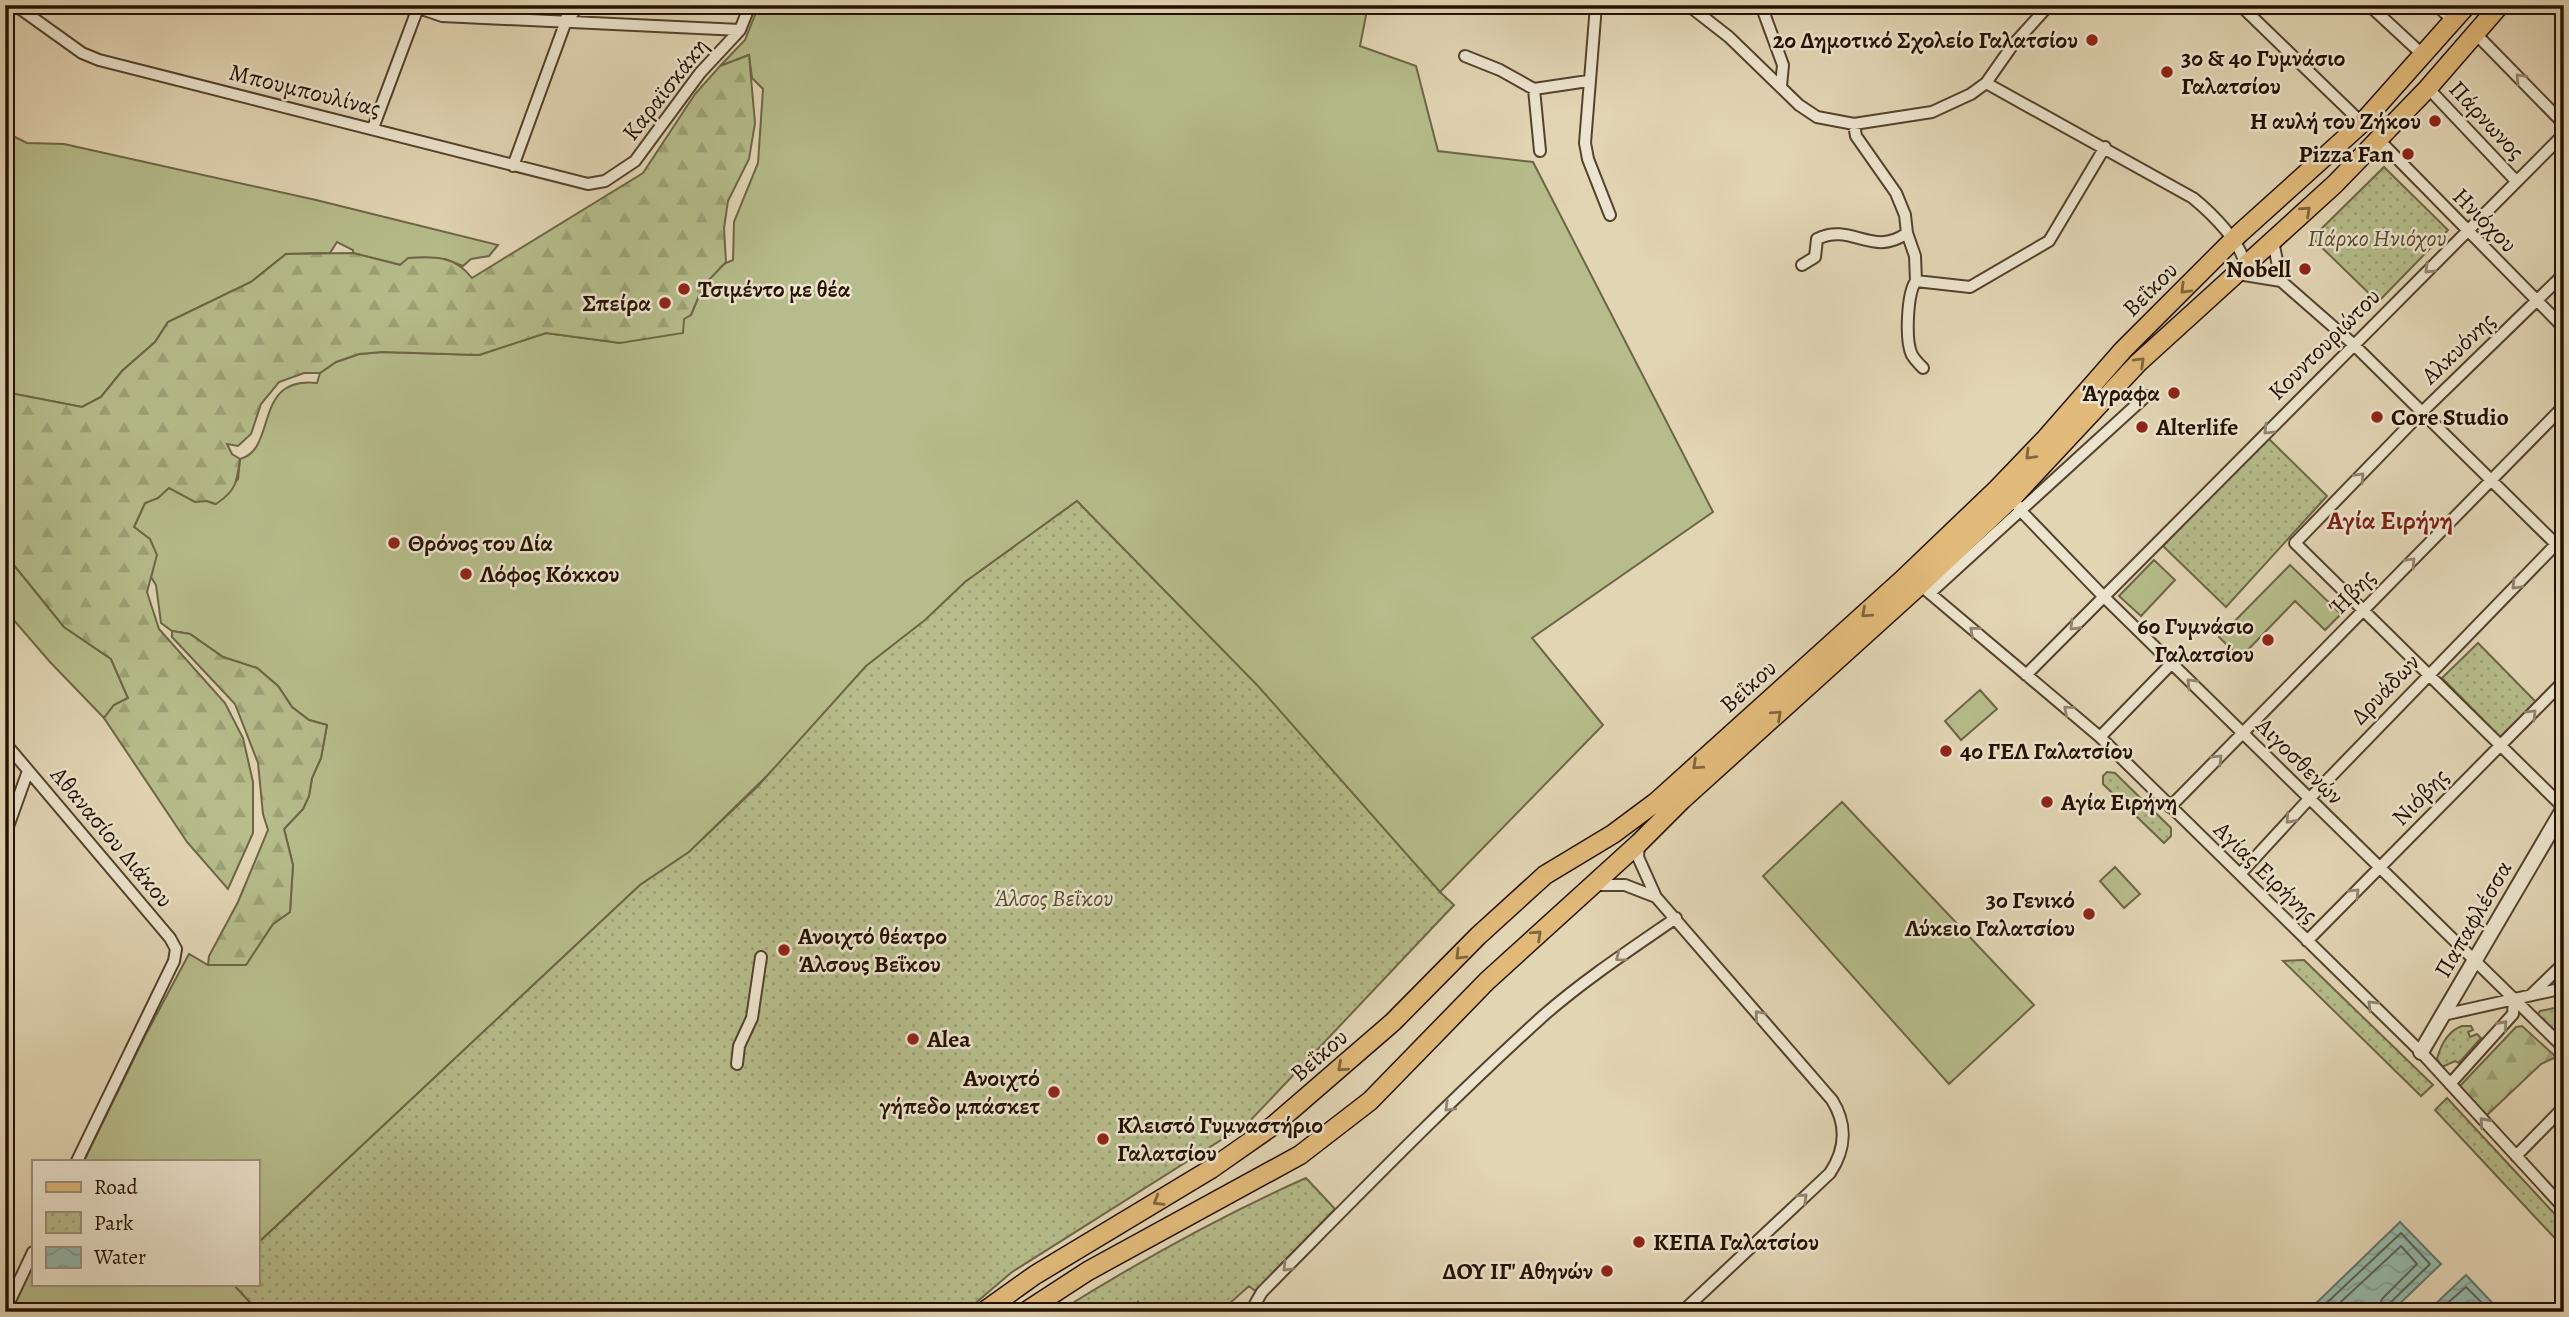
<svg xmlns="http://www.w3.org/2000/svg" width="2569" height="1317" font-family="Alegreya,serif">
<defs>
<pattern id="forest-firs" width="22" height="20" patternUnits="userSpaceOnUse" patternTransform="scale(1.75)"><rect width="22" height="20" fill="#b6bc8b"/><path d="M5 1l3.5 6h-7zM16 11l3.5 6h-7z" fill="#9ca176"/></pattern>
<pattern id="park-dots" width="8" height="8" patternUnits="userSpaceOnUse" patternTransform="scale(1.75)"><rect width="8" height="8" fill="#b6bc8b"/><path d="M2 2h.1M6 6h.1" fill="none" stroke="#9ca176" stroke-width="1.8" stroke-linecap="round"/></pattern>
<pattern id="water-waves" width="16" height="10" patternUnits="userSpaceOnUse" patternTransform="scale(1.75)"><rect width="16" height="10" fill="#95b9ad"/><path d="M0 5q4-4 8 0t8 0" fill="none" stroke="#809e93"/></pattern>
</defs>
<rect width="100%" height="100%" fill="#e2d5b4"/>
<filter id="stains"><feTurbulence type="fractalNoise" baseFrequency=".00286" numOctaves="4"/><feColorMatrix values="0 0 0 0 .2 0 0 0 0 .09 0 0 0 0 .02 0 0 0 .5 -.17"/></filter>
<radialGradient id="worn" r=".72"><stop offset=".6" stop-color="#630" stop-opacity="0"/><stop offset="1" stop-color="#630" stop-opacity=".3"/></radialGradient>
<path fill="#b6bc8b" stroke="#6d6646" stroke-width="2" d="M 759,5 L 1368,5 L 1360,46 L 1416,66 L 1438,151 L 1533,162 L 1713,512 L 1532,638 L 1603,725 L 1440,892 L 1077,501 L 965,582 L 689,852 L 640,885 L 257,1244 L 257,1161 L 84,1161 L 145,1036 L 189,954 L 208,965 L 245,965 L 273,924 L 290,912 L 293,865 L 284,829 L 303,809 L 309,796 L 312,778 L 321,758 L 327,725 L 309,720 L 292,707 L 278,686 L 257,668 L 223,657 L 190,634 L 172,631 L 161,623 L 156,585 L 151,577 C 158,550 156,544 134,527 L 145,503 L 158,498 L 169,487 L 195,501 L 207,501 L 215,504 L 238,479 L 240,459 C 278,449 252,376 317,383 L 320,373 L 336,362 L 359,354 L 382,352 L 479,355 L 546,333 L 620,343 L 691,315 C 699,294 710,267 733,260 L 734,222 L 758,163 L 763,89 L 752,78 L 749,55 L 720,66 L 745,40 Z
M 5,132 L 27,143 L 64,144 L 316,200 L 498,245 L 489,256 L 471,259 L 463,266 L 445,259 L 401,265 L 353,253 L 353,250 L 337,242 L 330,253 L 286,254 L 251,282 L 168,322 L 155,342 L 122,371 L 101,397 L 82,407 L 10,393 L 5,397 Z
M 5,554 L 64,627 L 111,659 L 128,698 L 114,705 L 104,718 L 50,662 L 5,610 Z
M 2154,560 L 2175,580 L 2141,616 L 2119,596 Z
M 2290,565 L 2341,614 L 2325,630 L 2295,601 L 2240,658 L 2219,637 Z
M 1980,690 L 1997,709 L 1961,740 L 1945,721 Z
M 1842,802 L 2034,1005 L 1949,1084 L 1763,876 Z
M 2115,867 L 2140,894 L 2124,908 L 2100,881 Z
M 33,1265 L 33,1284 L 233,1284 L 259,1312 L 11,1312 Z"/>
<path fill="url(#forest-firs)" stroke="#6d6646" stroke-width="2" d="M 749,55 L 755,123 L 749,159 L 728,201 L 724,228 L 726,262 L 703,286 L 691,315 L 684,319 L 683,333 L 620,343 L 546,333 L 479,355 L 382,352 L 359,354 L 336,362 L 320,373 L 304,373 L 279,382 L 261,404 L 251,434 L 238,446 L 227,444 L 232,454 L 240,459 C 237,482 236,491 216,504 L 207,501 L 195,502 L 169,488 L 158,498 L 145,503 L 134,527 L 150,539 L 157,555 L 147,592 L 159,629 L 225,703 L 243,738 L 253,782 L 253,833 L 228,889 L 187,842 L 104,718 L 114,705 L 128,698 L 111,659 L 64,627 L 5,554 L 5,397 L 10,393 L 82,407 L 101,397 L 122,371 L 155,342 L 168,322 L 251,282 L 286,254 L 353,253 L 400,265 L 408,258 C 435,256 455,256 472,278 L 643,173 L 695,94 L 720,66 Z
M 172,631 L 190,634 L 223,657 L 257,668 L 278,686 L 292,707 L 309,720 L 327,725 L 321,758 L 312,778 L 309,796 L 303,809 L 284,829 L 293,865 L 290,912 L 273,924 L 246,965 L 208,965 L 209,956 L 238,902 L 268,830 L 263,814 L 258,763 L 235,704 L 172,637 Z
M 2522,1026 L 2556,1057 L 2541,1064 L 2486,1116 L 2459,1090 L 2460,1086 L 2516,1027 Z"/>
<path fill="url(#park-dots)" stroke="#6d6646" stroke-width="2" d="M 2384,167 L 2448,230 L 2378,302 L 2312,238 Z
M 2267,437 L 2327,496 L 2226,607 L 2163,546 Z
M 1077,501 L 1258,686 L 1440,892 L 1454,905 L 1248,1123 L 1012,1272 L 965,1312 L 259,1312 L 233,1284 L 257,1284 L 257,1244 L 640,885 L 689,852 L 758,786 L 866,666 L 925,620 L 965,582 Z
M 2478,643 L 2536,702 L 2500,737 L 2442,678 Z
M 2107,772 L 2115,773 L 2171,828 L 2171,836 L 2164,843 L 2103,784 L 2103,776 Z
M 2304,960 L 2433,1085 L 2421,1096 L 2283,961 Z
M 2564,1006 L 2564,1043 L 2537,1015 L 2540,1011 Z
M 2462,1026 L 2471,1026 L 2473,1030 L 2468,1032 L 2470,1037 L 2477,1034 L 2481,1038 L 2459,1063 L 2455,1061 L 2442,1067 L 2437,1059 C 2441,1044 2448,1031 2462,1026 Z
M 2447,1098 L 2564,1224 L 2564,1248 L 2435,1110 Z
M 1306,1178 L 1335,1209 L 1255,1291 L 1249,1286 L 1220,1312 L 1140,1312 L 1138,1302 L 1123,1312 L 1058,1312 C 1138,1262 1220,1216 1306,1178 Z"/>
<path fill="url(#water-waves)" stroke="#687668" stroke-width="2" d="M 2400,1222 L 2441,1264 L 2391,1312 L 2307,1312 Z
M 2466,1275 L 2499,1310 L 2427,1312 Z"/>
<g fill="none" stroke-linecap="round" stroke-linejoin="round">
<path stroke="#5c6556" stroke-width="2" d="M 2317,1312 L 2401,1233 L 2430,1264 L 2389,1304 L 2387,1312
M 2330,1312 L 2401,1246 L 2417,1264 L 2382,1299 L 2378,1312
M 2437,1312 L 2466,1287 L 2491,1312"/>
<g stroke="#54422d" stroke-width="14">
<path id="minor" d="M 15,5 L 82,53 L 99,60 L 588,184 L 605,181 L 635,161 L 700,73 L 740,30 L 750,5
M 410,5 L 442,16 L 740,30
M 1596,5 L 1585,143 L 1588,159 L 1610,215
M 1688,5 L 1729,37 L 1799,105 L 1817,117 L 1854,124 L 1932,112 L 1971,94 L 1986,83 L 2193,198 C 2209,211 2246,246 2244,267
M 1761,5 L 1783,65 L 1781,86
M 2240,5 L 2362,123
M 2369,5 L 2424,56
M 2436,5 L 2454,21
M 566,21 L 580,5
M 2475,33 L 2564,124
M 1465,56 L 1500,70 L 1534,89
M 1986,83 L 2012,46 L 2049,5
M 2428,88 L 2516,181
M 1854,124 L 1856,136 L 1896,193 L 1905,215 L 1907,233 L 1915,256 L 1916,281 L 1970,287 L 2049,241 L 2105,147
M 373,128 L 419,5
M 2378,139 L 2564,328
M 1540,151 L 1534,89 L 1588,81
M 513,166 L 566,21 L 569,5
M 2273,241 L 2281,281
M 1802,265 L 1815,257 L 1817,239 C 1852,222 1872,258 1907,233
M 2238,274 L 2281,281 L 2353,344 L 2564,552
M 2564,274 L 2421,413 L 2295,543 L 2564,808
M 1916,281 C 1907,293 1905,341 1912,355 C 1915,360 1919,364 1923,368
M 2013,497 L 2020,510 L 2103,596 L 2564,1048
M 1920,585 L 2100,737 L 2421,1052 L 2564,1208
M 1930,593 L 2146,396
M 2026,675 L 2564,134
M 2100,737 L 2171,664
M 5,743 L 170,938 L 176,949 L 174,961 L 77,1161
M 2170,807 L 2564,406
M 5,835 L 28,771
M 1639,843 L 1638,857 L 1656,897 L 1832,1100 C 1847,1124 1846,1149 1830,1173 L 1682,1312
M 2240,874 L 2309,799 L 2564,536
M 1595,885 L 1625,885 L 1656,897
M 2307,941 L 2564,681
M 2531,995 L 2564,963
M 2443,1015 L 2564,988
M 737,1064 L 739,1046 L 752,1018 L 761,957
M 2450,1084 L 2513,1014 L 2514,999
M 2516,1156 L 2564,1107
M 5,1311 L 33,1252
M 1255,1312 L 1255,1304 L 1262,1292 C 1354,1199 1446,1104 1543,1016 C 1584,980 1631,949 1676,918"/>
</g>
<g stroke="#54422d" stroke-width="18">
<path id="tertiary" d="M 2421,1052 L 2564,808"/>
</g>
<g stroke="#241100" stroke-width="21">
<path id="primary" d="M 983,1312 L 1035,1275 L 1211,1169 L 1274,1125 L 1393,1022 L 1478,936 L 1545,875 L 1613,834 L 1656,802 L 1902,580 L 1997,489 L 2046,438 L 2123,350 L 2239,234 L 2362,123 L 2467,5
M 1025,1312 L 1088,1271 L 1300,1155 L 1370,1101 L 1487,981 L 1639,843 L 1682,800 L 1920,585 L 2013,497 L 2138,363 L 2335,184 L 2428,88 L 2500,5"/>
</g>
<use href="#minor" stroke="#ece4ce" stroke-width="10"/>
<use href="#tertiary" stroke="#ece4ce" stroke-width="14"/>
<use href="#primary" stroke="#e1ba7a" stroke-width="18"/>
</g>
<defs><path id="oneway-chevron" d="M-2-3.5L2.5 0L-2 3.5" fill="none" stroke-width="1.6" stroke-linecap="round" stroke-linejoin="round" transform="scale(1.75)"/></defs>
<g stroke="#928571">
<use href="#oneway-chevron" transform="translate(2520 78) rotate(-134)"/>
<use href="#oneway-chevron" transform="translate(2429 269) rotate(135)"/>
<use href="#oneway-chevron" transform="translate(2268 430) rotate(135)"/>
<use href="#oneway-chevron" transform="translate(2360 477) rotate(-46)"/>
<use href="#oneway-chevron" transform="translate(2411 562) rotate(-46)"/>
<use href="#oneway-chevron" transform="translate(2516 585) rotate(134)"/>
<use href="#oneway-chevron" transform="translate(2074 626) rotate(134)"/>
<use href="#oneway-chevron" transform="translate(1974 631) rotate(-139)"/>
<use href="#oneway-chevron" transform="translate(2191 683) rotate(-135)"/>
<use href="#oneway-chevron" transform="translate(2068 710) rotate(-140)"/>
<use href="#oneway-chevron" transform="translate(2532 714) rotate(-45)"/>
<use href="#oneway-chevron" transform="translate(2218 759) rotate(-45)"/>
<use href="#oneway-chevron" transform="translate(2290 819) rotate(132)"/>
<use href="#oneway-chevron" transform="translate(2355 893) rotate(-45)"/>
<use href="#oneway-chevron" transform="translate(1620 957) rotate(143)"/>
<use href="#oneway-chevron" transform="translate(2372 1005) rotate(-136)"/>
<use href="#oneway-chevron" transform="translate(1759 1015) rotate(-130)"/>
<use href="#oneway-chevron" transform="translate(2503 1025) rotate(-48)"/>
<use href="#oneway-chevron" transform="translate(1449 1107) rotate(136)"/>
<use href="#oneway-chevron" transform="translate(2484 1122) rotate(-132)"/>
<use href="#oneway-chevron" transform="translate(1803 1198) rotate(-43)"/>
<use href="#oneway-chevron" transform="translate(1287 1267) rotate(135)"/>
</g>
<g stroke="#82663d">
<use href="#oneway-chevron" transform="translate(2306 211) rotate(-42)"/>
<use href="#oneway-chevron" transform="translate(2185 289) rotate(135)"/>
<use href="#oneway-chevron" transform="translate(2140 362) rotate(-44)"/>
<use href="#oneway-chevron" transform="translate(2030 455) rotate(134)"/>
<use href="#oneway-chevron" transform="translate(1866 613) rotate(138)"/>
<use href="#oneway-chevron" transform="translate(1777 715) rotate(-42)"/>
<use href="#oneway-chevron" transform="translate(1697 765) rotate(138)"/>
<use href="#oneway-chevron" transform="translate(1537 935) rotate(-43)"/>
<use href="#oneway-chevron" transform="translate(1460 955) rotate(135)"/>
<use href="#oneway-chevron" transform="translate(1342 1067) rotate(138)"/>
<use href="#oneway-chevron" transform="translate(1158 1201) rotate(149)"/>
</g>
<g fill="#8f2418" stroke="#ece4ce" stroke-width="2.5">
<circle cx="2092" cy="40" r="7"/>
<circle cx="2167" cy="72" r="7"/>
<circle cx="2435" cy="121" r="7"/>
<circle cx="2408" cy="154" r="7"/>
<circle cx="2305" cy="269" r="7"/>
<circle cx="684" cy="289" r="7"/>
<circle cx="665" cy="303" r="7"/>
<circle cx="2174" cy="393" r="7"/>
<circle cx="2377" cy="417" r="7"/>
<circle cx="2142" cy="427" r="7"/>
<circle cx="394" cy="543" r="7"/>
<circle cx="466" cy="574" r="7"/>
<circle cx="2268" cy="640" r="7"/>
<circle cx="1946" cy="751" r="7"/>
<circle cx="2047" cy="802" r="7"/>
<circle cx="2089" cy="914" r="7"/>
<circle cx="784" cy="950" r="7"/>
<circle cx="913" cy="1039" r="7"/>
<circle cx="1054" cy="1092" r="7"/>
<circle cx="1103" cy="1139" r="7"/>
<circle cx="1639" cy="1242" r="7"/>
<circle cx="1607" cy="1271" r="7"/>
</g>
<g text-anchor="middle" stroke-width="5" stroke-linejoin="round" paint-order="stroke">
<g font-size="24" font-weight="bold" fill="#241100" stroke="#ece4ce" text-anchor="start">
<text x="2078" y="48" text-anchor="end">2ο Δημοτικό Σχολείο Γαλατσίου</text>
<text x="2181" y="66">3ο &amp; 4ο Γυμνάσιο<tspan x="2181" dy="28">Γαλατσίου</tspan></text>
<text x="2421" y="129" text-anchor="end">Η αυλή του Ζήκου</text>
<text x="2394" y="162" text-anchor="end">Pizza Fan</text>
<text x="2291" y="277" text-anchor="end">Nobell</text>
<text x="698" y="297">Τσιμέντο με θέα</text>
<text x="651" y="311" text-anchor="end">Σπείρα</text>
<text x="2160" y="401" text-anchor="end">Άγραφα</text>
<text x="2391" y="425">Core Studio</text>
<text x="2156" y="435">Alterlife</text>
<text x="408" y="551">Θρόνος του Δία</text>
<text x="480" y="582">Λόφος Κόκκου</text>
<text x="2254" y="634" text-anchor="end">6ο Γυμνάσιο<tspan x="2254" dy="28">Γαλατσίου</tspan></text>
<text x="1960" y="759">4ο ΓΕΛ Γαλατσίου</text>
<text x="2061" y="810">Αγία Ειρήνη</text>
<text x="2075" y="908" text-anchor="end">3ο Γενικό<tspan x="2075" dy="28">Λύκειο Γαλατσίου</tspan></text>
<text x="798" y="944">Ανοιχτό θέατρο<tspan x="798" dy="28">Άλσους Βεΐκου</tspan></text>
<text x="927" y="1047">Alea</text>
<text x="1040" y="1086" text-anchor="end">Ανοιχτό<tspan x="1040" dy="28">γήπεδο μπάσκετ</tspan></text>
<text x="1117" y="1133">Κλειστό Γυμναστήριο<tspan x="1117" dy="28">Γαλατσίου</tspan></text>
<text x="1653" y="1250">ΚΕΠΑ Γαλατσίου</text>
<text x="1593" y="1279" text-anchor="end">ΔΟΥ ΙΓ' Αθηνών</text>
</g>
<g font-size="24" fill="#241100" stroke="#ece4ce">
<text transform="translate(665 89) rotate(-52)" y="8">Καραϊσκάκη</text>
<text transform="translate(305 90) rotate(14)" y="8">Μπουμπουλίνας</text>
<text transform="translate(2487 120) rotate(47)" y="8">Πάρνωνος</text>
<text transform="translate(2485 220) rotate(45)" y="8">Ηνιόχου</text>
<text transform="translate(2150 289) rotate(-45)" y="8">Βεΐκου</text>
<text transform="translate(2324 344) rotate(-45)" y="8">Κουντουριώτου</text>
<text transform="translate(2458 348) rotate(-44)" y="8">Αλκυόνης</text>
<text transform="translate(2352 592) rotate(-46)" y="8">Ήβης</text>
<text transform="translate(1748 686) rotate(-42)" y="8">Βεΐκου</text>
<text transform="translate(2385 689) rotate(-46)" y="8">Δρυάδων</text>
<text transform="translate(2300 761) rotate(45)" y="8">Αιγοσθενών</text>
<text transform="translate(2420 797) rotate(-46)" y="8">Νιόβης</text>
<text transform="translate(112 837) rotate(50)" y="8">Αθανασίου Διάκου</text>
<text transform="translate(2266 872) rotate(44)" y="8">Αγίας Ειρήνης</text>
<text transform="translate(2473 919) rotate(-60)" y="8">Παπαφλέσσα</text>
<text transform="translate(1319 1055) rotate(-41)" y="8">Βεΐκου</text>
</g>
<g font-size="24" font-style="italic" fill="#574d31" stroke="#ece4ce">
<text x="2377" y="246">Πάρκο Ηνιόχου</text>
<text x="1053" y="906">Άλσος Βεΐκου</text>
</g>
<g font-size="26" font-weight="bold" fill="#7a1f14" stroke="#ece4ce">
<text x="2390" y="529">Αγία Ειρήνη</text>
</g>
</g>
<rect width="2569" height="1317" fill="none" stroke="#e2d5b4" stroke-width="28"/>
<rect x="7" y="7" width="2555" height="1303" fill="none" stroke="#241100" stroke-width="3.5"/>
<rect x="14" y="14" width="2541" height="1289" fill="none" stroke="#241100" stroke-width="2"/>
<rect x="32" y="1160" width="228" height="126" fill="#ece4ce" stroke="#9c907c" stroke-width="2"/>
<rect x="46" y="1182" width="35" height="10" fill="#e1ba7a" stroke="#9c907c" stroke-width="2"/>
<text x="94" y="1194" font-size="21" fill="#241100">Road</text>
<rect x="46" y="1212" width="35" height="21" fill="url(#park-dots)" stroke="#9c907c" stroke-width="2"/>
<text x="94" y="1230" font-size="21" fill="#241100">Park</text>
<rect x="46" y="1247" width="35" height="21" fill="url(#water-waves)" stroke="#9c907c" stroke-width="2"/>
<text x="94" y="1264" font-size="21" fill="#241100">Water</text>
<rect width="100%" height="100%" filter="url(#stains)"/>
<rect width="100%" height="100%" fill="url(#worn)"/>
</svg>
